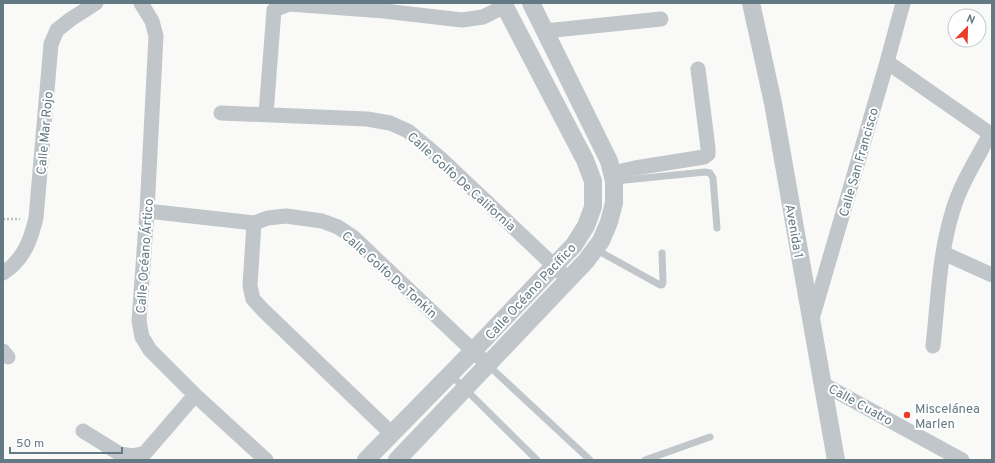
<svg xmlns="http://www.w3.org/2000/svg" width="995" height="463" font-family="Overpass,sans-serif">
<rect width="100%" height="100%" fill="#f9f9f7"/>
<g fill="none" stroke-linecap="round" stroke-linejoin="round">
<path stroke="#babfc1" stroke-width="2.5" stroke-dasharray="2 2" stroke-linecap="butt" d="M 3,219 L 20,219"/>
<path stroke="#c0c6c9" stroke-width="7" d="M 615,181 L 705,172 L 710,173 L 713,178 L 717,228
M 595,249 L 660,285 L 662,285 L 663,282 L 662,253
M 488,365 L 590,460
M 450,374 L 537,460
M 645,460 L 710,437"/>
<path stroke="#c0c6c9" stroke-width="15" d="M 141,3 L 152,21 L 156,36 L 147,211 L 139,321 L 142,337 L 150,350 L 195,395 L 266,460
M 274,10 L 289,4 L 384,11 L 462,20 L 483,17 L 505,6
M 545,31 L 661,19
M 887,62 L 992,135
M 221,113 L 367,119 L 390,123 L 408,131 L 440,158 L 568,279
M 266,114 L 274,10
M 612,173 L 635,168 L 704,157 L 708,154 L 708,148 L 698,69
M 147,211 L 254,223 L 268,218 L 286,216 L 322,221 L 338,227 L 353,237 L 488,365
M 254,223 L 250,286 L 253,299 L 263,310 L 392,434
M 943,253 L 992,275
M 3,273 C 7,270 12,267 15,263 C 27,251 32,234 36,218 L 51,44 L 57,30 L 71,19 L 96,3
M 812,319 L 887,62 L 903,3
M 933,346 C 938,301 939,254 953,210 C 961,183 977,159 990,134
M 3,351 L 8,357
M 823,384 L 962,460
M 83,431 L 120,454 L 133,456 L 145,453 L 195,395"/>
<path stroke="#c0c6c9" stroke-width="18" d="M 751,3 L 773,103 L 836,460
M 366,460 L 473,351 L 574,245 L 586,226 L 593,207 L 593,181 L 585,160 L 503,3
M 397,460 L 586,261 L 601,241 L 609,222 L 614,203 L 614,181 L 609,161 L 531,3"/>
</g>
<circle fill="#e83e28" stroke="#fff" stroke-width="1.5" cx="907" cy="415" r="4"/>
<g text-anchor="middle" stroke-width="4" stroke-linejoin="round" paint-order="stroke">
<g font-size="13" fill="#637983" stroke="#fff">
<text transform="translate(44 133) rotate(-85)" y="5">Calle Mar Rojo</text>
<text transform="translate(858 162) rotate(-74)" y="5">Calle San Francisco</text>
<text transform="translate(462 181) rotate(42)" y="5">Calle Golfo De California</text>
<text transform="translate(795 231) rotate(80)" y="5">Avenida 1</text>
<text transform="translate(144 256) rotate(-86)" y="5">Calle Océano Ártico</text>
<text transform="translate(390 274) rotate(42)" y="5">Calle Golfo De Tonkin</text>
<text transform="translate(530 291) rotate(-47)" y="5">Calle Océano Pacífico</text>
<text transform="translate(861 404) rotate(29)" y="5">Calle Cuatro</text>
</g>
<g font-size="13" fill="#637983" stroke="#fff" text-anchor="start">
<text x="915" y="413">Miscelánea<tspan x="915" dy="15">Marlen</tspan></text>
</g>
</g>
<rect width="995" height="463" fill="none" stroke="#637983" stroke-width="8"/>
<g transform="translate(967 28) rotate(23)"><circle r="19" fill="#ffffff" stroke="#c1c9cd"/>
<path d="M0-3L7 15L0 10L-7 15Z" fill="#e83e28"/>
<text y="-6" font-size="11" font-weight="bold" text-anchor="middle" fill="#637983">N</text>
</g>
<path d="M10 447v6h112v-6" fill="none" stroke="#637983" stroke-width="2"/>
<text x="16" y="447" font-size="12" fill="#637983" stroke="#ffffff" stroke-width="3" paint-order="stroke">50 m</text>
</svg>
